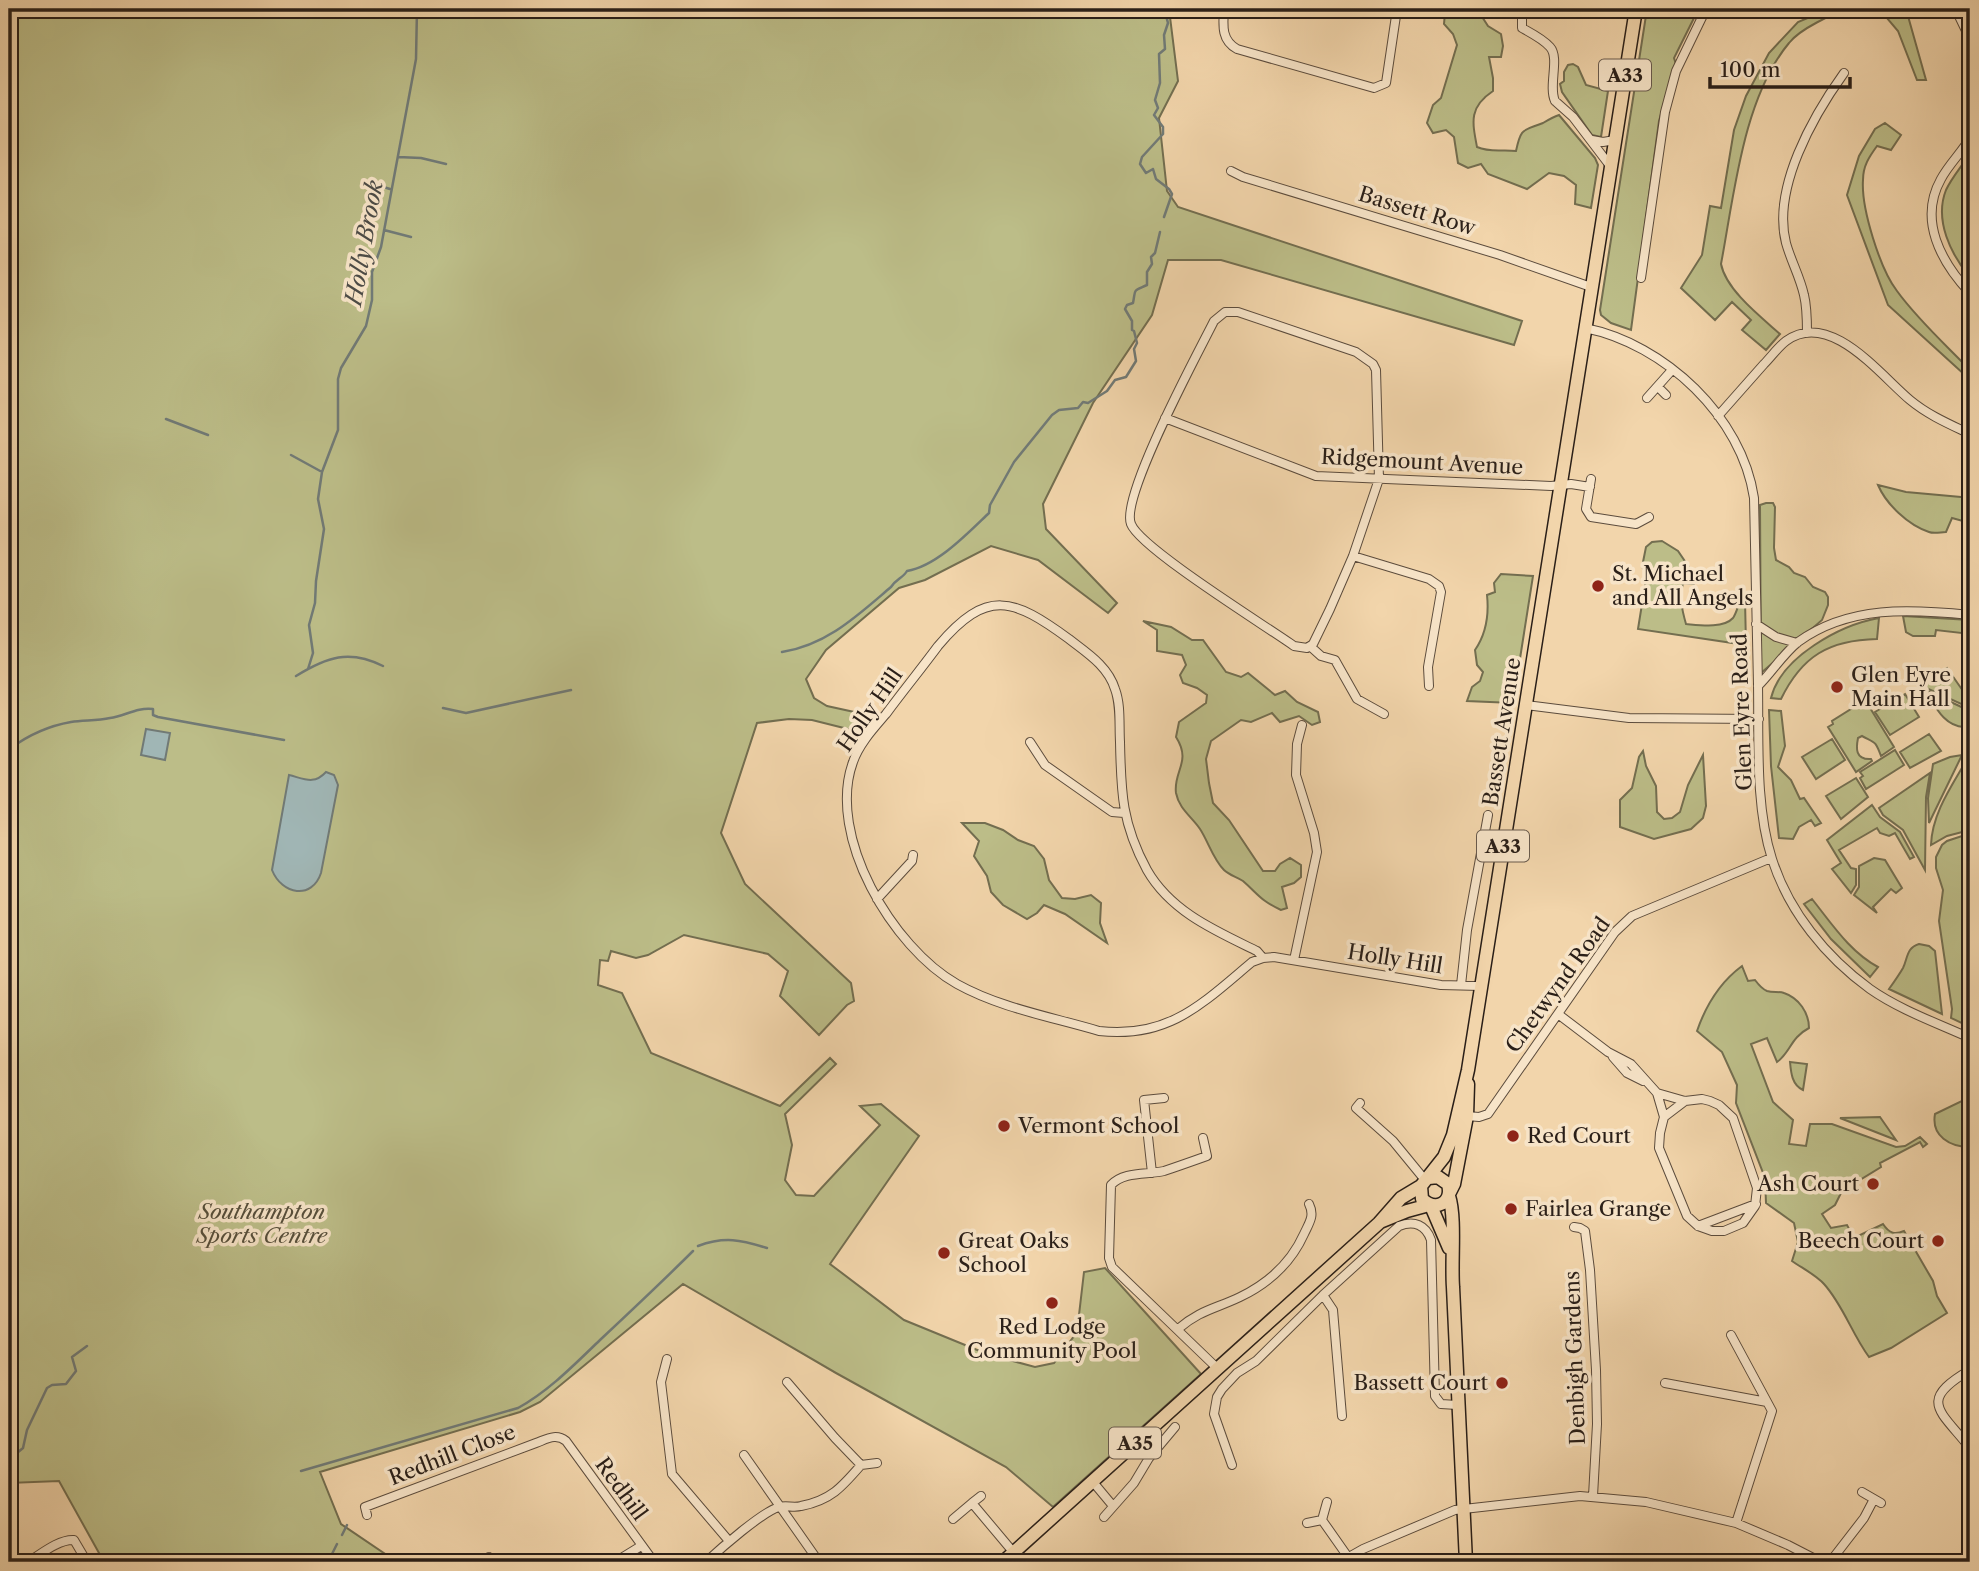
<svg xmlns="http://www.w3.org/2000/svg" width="1979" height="1571" font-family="'Libre Caslon Text',serif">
<rect width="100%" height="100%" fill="#f2d5ab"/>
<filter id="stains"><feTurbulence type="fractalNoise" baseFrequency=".00286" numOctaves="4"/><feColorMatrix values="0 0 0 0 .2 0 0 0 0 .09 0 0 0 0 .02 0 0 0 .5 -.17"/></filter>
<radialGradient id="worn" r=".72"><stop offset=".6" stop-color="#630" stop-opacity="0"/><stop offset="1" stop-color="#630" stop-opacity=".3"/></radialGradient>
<path fill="#bcbd88" stroke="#736e50" stroke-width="2" d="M 9,9 L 1169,9 L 1178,81 L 1159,118 L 1167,191 L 1178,207 L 1522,321 L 1514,345 L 1221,260 L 1168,260 L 1152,315 L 1093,403 L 1043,504 L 1046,529 L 1117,603 L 1108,613 L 1038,560 L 991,546 L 925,580 L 899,588 L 826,650 L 806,679 L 814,698 L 827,706 L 868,715 L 860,732 L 812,720 L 789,719 L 757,723 L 721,833 L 745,884 L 851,983 L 854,1001 L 847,1005 L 819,1035 L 780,996 L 788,971 L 768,954 L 684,935 L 648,955 L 636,958 L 611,951 L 608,961 L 600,960 L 598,985 L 622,993 L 651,1053 L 780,1106 L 830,1058 L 836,1064 L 785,1114 L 792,1145 L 785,1180 L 796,1195 L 814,1196 L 880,1125 L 860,1106 L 881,1104 L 919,1136 L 830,1264 L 904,1320 L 987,1354 L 1035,1367 L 1054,1363 L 1077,1332 L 1084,1272 L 1105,1268 L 1201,1374 L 1053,1507 L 1006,1467 L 836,1373 L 683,1284 L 540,1402 L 520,1412 L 320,1472 L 341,1524 L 397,1562 L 104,1562 L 59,1481 L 9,1483 Z
M 1450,9 L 1477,9 L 1488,26 L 1501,34 L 1503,46 L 1501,57 L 1489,57 L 1493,78 L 1493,91 C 1469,107 1472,121 1477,147 C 1491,153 1502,149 1516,151 C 1521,127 1523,131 1543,123 C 1548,120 1553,117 1559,115 L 1595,158 L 1598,165 L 1591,208 L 1575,204 L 1576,185 L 1564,176 L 1549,173 L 1527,189 L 1488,174 L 1481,164 L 1468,168 L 1458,163 L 1454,137 L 1446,130 L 1433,133 L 1427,123 L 1433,105 L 1441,98 L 1457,45 L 1453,34 L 1444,24 L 1445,13 Z
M 1647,9 L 1690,9 L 1697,12 L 1674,58 L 1676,64 L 1659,121 L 1631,330 L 1611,323 L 1601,315 L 1600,310 Z
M 1829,9 L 1850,9 C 1833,13 1800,29 1789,43 C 1743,98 1734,196 1721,264 C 1726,290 1761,317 1780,334 L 1766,350 L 1742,330 L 1751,320 L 1732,302 L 1715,320 L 1681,288 L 1702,255 L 1710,206 L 1721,208 L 1734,130 L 1746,96 L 1769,53 L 1798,22 Z
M 1867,9 L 1906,9 L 1926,80 L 1917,80 L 1898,31 L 1887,18 Z
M 1573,64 L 1578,67 L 1586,85 L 1608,91 L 1601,137 L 1592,135 L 1562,92 L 1560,84 L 1564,81 L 1564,72 L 1568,65 Z
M 1885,123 L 1901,135 L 1891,150 L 1877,146 C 1869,157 1863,166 1863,180 C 1861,208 1880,269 1897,291 C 1918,320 1946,345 1970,370 L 1966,376 L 1888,305 L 1847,195 L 1859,156 L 1875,129 Z
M 1970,153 L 1970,277 C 1951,255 1934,220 1946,190 C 1952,177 1963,165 1970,153 Z
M 1878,485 L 1906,492 L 1961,497 L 1970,502 L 1970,523 L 1952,518 L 1946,532 C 1941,532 1934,534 1929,532 C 1908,525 1886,504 1878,485 Z
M 1766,503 L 1773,503 L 1775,507 L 1774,548 L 1776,560 L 1789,567 L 1794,573 L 1805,577 L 1813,587 L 1825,592 L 1828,597 L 1828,605 L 1822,620 L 1761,673 L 1760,505 Z
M 1662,541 L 1678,551 L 1697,579 L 1694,584 L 1683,583 C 1679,597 1682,610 1686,624 C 1698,625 1723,629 1733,618 C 1736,614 1738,606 1740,601 L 1745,600 L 1746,645 L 1638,629 L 1647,573 L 1642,567 L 1646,547 L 1652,542 Z
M 1501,574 L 1533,576 L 1513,703 L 1467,701 L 1472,687 L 1480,681 L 1483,672 L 1477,665 L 1475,650 C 1486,634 1489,614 1487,595 L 1495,592 L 1494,583 Z
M 1903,616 L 1970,620 L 1970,634 L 1936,630 L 1935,636 L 1913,636 L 1906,632 Z
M 1879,618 L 1877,639 C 1829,640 1802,656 1781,699 L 1771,698 C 1781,657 1840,625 1879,618 Z
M 1143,621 L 1171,627 L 1192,640 L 1203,640 L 1226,672 L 1241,677 L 1248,673 L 1275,695 L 1285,691 L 1297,702 L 1318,712 L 1320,722 L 1312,725 L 1299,716 L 1280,722 L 1272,713 L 1251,722 L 1241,720 L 1211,741 L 1206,759 L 1209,783 L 1213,803 L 1229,820 L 1263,871 L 1275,871 L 1280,864 L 1290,858 L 1301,865 L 1301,877 L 1294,883 L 1282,887 L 1287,908 L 1281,910 C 1260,900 1259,895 1243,881 C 1237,877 1229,875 1224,870 C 1213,859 1208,841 1200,829 C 1192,817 1179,809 1176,793 C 1173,771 1192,762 1176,737 L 1179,722 L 1206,703 L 1207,695 L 1197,688 L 1183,683 L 1180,675 L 1186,665 L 1182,655 L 1157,651 L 1157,630 Z
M 1947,668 L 1970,701 L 1970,708 L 1924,687 L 1922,684 Z
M 1925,690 L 1970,711 L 1970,717 L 1966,719 L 1964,727 C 1943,726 1935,705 1925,690 Z
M 1905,694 L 1919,717 L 1890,735 L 1875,712 Z
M 1867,703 L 1894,747 L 1881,756 C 1875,740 1875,743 1862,736 L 1858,738 C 1856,748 1855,760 1871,759 L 1872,761 L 1856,772 L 1828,727 L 1833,724 L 1832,721 L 1859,704 L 1861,706 Z
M 1769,710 L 1781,711 L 1785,746 L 1778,767 L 1791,780 L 1800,799 L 1804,798 L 1821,823 L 1815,826 L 1811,820 L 1799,827 L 1793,839 L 1779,838 L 1771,766 Z
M 1929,734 L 1941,751 L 1910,768 L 1900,752 Z
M 1832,739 L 1845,760 L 1816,779 L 1802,757 Z
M 1895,750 L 1904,765 L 1866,789 L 1860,778 L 1863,776 L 1860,772 Z
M 1643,751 L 1646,766 L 1656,786 L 1657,812 L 1664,819 L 1672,818 L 1680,812 L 1688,785 L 1703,755 L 1706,806 L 1703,818 L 1691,829 L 1654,839 L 1620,827 L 1620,800 L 1632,788 L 1639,757 Z
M 1962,755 L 1929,823 L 1928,798 L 1933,764 L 1950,757 Z
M 1966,761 L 1970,777 L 1970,830 L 1947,836 L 1931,845 C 1932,814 1951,787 1966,761 Z
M 1930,773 L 1926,797 L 1925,870 L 1903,830 L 1883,815 L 1879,808 Z
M 1856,778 L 1868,797 L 1841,819 L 1826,796 Z
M 1872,805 L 1880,817 L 1900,832 L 1914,857 L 1910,859 L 1895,833 L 1889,836 L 1880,833 L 1877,828 L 1839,850 L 1851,868 L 1856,869 L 1856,885 L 1851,893 L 1832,869 L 1841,863 L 1827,840 Z
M 962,823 L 985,823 L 1003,830 L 1018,840 L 1034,846 L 1044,859 L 1049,880 L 1062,898 L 1075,899 L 1091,895 L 1101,903 L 1100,923 L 1107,943 L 1065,914 L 1044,905 L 1037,913 L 1027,919 L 1003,905 L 991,892 L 987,876 L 974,856 L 979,841 Z
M 1962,836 L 1970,836 L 1970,1027 L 1951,1018 L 1952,1009 L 1939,921 L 1943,890 L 1936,868 L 1936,857 L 1942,845 L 1947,841 Z
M 1874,858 L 1885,860 L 1902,888 L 1896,893 L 1891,889 L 1873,907 L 1877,913 L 1854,895 L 1859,887 L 1859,866 Z
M 1812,899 C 1832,924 1850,952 1878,967 L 1870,977 L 1831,939 L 1804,904 Z
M 1919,944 L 1929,946 L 1935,951 L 1942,1014 L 1889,989 C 1894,982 1899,975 1903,968 C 1908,958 1906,948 1919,944 Z
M 1742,966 L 1748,981 L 1755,980 C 1758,984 1762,989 1767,991 C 1773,993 1779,991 1784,993 C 1799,998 1809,1013 1809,1028 C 1790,1038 1791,1052 1777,1062 L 1767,1038 L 1751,1044 L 1773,1102 L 1793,1120 L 1789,1144 L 1806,1146 L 1810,1124 L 1832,1124 L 1896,1147 L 1905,1146 L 1920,1137 L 1927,1144 L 1923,1147 L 1920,1142 L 1880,1163 L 1881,1167 L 1842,1191 L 1835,1205 L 1822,1214 L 1831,1228 L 1847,1225 L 1854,1238 L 1883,1224 C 1889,1233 1894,1235 1904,1231 L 1933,1281 L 1937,1296 L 1947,1313 L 1891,1348 L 1869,1357 C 1852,1334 1843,1305 1824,1284 C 1816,1275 1802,1268 1792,1261 L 1798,1242 L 1794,1223 L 1766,1203 L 1765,1178 L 1736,1103 L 1737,1085 L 1722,1052 L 1697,1031 C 1706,1005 1719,983 1742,966 Z
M 1790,1062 L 1807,1064 L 1803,1090 C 1792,1085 1791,1073 1790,1062 Z
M 1970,1097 L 1970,1147 C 1950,1147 1931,1136 1935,1114 Z
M 1880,1117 L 1896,1140 L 1840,1118 Z"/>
<path fill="#a0b6b5" stroke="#717a76" stroke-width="2" d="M 146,729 L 170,733 L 165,760 L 141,755 Z
M 326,772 L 334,775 L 338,785 L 321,873 C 312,900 282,895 272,870 L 289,775 C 305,779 314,785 326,772 Z"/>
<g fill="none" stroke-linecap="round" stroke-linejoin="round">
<path stroke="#717a76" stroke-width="2.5" d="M 439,9 L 443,9
M 398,157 L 421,158 L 446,164
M 377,185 L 390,189
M 1164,217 L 1172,194 L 1169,189 L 1156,179 L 1153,169 L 1146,173 L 1140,164 L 1142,157 L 1163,134 L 1163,127 L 1154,115 L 1158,108 L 1155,100 L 1160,83 L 1159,54 L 1165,49 L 1164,35 L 1168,23 L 1165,12 L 1167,9
M 384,230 L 411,237
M 166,419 L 208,435
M 291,455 L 322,472
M 782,652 C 827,645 858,615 891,587 C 896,579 903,578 907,571 C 937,566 968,533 989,513 L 990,505 L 1014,462 L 1052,415 L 1059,410 L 1078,408 L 1083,402 L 1088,403 L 1107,391 L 1115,380 L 1126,377 L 1136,361 L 1134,349 L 1137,343 L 1134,331 L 1132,330 L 1132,321 L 1125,309 L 1127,305 L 1133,303 C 1136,288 1132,292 1147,285 L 1147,272 L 1152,264 L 1151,257 L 1155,253 L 1160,232
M 308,669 L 313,653 L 309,625 L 315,603 L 316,581 L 324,529 L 318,499 L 322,472 L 338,430 L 338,379 L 341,368 L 366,326 L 372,300 L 372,272 L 381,247 L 416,59 L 417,9
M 296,676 C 327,657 349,649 383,666
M 443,708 L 466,713 L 571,690
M 11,748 C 30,734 48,726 71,722 C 84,720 97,721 110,718 C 125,716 137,707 153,709 L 153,715 L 158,717 L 284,740
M 698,1246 C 725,1236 741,1240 767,1248
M 9,1457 L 17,1453 L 23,1448 L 27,1430 L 47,1388 L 52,1385 L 66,1384 L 76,1371 L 72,1357 L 87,1346
M 301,1471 L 518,1408 C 549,1391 575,1364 600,1340 C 631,1311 663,1281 693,1251
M 342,1535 L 347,1525
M 328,1562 L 337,1544"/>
<g stroke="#5c4c3d" stroke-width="10">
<path id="street" d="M 1224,9 C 1223,25 1221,40 1237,49 L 1374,88 L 1386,83 L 1397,9
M 1522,9 L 1522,28 C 1531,33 1543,39 1550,47 C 1560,58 1548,86 1555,101
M 1959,16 L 1970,39
M 1555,101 L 1573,117 L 1611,167
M 1970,138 C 1962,152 1949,164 1941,179 C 1918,220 1941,262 1970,293
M 1592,140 L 1603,142 L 1615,140
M 1231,171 L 1243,177 L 1500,255 L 1591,287
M 1641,278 L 1665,112 L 1676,71 L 1706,9
M 1225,312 L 1238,312 L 1356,352 L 1373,364 L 1376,370 L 1379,479 L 1353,556 L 1330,609 L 1313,644 L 1307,648 L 1294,646 C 1266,626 1140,548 1131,524 C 1120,497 1198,353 1214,321 Z
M 1585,328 C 1665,344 1742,417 1754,498 C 1755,560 1757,623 1758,685 C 1759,740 1755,806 1772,859 C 1789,912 1826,957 1870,989 C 1900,1010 1937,1023 1970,1038
M 1807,333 C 1807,320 1807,307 1804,295 C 1800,277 1791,261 1786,243 C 1772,188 1813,116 1844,73
M 1658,387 L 1666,395
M 1647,398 L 1672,370
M 1718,416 C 1733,399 1749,381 1764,364 C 1771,357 1778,347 1786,341 C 1830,309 1880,375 1910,400 C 1928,415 1949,424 1970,434
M 1165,418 L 1316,476 L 1551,486 L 1571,484 L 1590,487
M 1591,479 L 1586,509 L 1591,517 L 1636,524 L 1649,517
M 1353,556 L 1429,579 L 1439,586 L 1441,592 L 1428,667 L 1429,686
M 1756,624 L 1776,637 L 1797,643
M 1311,647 L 1321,656 L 1335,660 L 1357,699 L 1384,714
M 1758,686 C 1772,672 1783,654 1798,642 C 1849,605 1911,609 1970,615
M 1526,705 L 1629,718 L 1759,719
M 1030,742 L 1045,765 L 1112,812 L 1124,813
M 877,899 L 912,861 L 913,855
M 1263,958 L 1257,951 C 1216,931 1171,912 1147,870 C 1122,824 1121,793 1120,742 C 1119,724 1121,705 1115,689 C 1108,666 1087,653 1069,639 C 1013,598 987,588 938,646 C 921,669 903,691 886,714 C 874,728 859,744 853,762 C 826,836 893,948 957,984 C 1000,1008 1052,1017 1099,1031 C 1169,1039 1203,1003 1252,962 L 1263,958 L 1274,957 L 1441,985 L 1480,986
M 1294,960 L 1317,852 L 1314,833 L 1296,775 L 1297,744 L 1302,725
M 1461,985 L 1467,930 L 1488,815
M 1558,1014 L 1608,1052 L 1631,1064 L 1657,1093 L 1664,1117 L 1660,1133 L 1659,1148 L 1687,1216 L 1698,1226 L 1712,1231 L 1724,1231 L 1743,1223 L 1755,1206 L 1757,1188 L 1733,1118 L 1719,1105 L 1710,1101 L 1702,1099 L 1685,1101 L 1657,1093
M 1613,1057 L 1627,1073 L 1643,1081
M 1360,1103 L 1356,1108 L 1393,1141 L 1425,1180
M 1467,1116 L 1479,1117 L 1488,1114 L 1615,932 L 1632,916 L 1771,858
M 1664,1117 L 1685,1101
M 1203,1138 L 1207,1156 C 1193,1161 1179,1166 1164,1171 C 1147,1175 1124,1171 1111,1185 L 1109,1258 L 1112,1267 L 1217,1368
M 1152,1173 L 1144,1100 L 1164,1098
M 1698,1226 L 1756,1204
M 1574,1227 L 1580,1228 L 1585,1231 L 1590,1270 L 1596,1370 L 1597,1424 L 1593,1496
M 1323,1295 L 1333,1310 L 1342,1416
M 1178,1329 C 1200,1310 1215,1309 1240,1297 C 1269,1283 1291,1263 1304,1234 C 1309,1223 1315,1216 1309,1204
M 1731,1335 L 1772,1411 L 1736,1523
M 667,1359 L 661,1382 L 672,1474 L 729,1541
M 1970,1370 C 1917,1401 1940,1410 1970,1448
M 787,1382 L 835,1438 L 861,1465
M 1665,1383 L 1767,1402
M 744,1455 L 819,1562
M 1232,1465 L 1214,1414 L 1217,1397 L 1222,1389 L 1237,1373 L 1256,1361 L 1323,1295 L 1399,1226 C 1414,1220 1426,1225 1431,1240 L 1435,1396 L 1441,1404 L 1457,1405
M 1093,1482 L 1113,1506
M 1862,1492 L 1881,1503
M 972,1503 L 981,1496
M 367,1515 L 365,1507 L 536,1443 C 547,1439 556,1433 566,1441 L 654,1562
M 1104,1517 L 1134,1483 L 1149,1458 L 1175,1427
M 953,1519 L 972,1503 L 1014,1553
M 1322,1520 L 1348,1557
M 1307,1523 L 1322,1520 L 1327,1502
M 489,1557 L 495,1562
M 28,1562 C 41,1554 59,1539 74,1540 L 87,1562
M 615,1562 L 641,1546
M 706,1562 C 720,1549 762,1512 779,1507 C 786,1505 794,1508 801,1506 C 831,1500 842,1487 861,1465 L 877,1463
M 1340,1562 L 1363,1549 L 1455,1510 L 1580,1496 L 1646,1502 L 1736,1523 L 1788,1545 L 1821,1562
M 1830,1562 L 1864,1518 L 1874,1499"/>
</g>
<g stroke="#2a1f18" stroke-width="15">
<path id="primary" d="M 1421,1186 L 1422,1199 C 1436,1212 1453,1203 1448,1184 L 1438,1177 L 1429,1178
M 1450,1192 L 1454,1184 L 1467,1116 L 1468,1084
M 1449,1196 C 1456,1218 1451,1262 1453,1287 C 1457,1379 1461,1471 1466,1562
M 1431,1206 L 1449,1248
M 1380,1222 L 1407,1211 L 1429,1205
M 1003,1562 L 1379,1223 L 1401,1198 L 1421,1186 L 1444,1157 L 1453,1135 L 1468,1070 L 1636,9"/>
</g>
<use href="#street" stroke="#f7e4c8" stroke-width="8"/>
<use href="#primary" stroke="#f2d5ab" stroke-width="12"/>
</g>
<g fill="#8f2418" stroke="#f7e4c8" stroke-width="2.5">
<circle cx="1598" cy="586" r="7"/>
<circle cx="1837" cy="687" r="7"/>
<circle cx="1004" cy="1126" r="7"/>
<circle cx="1513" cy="1136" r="7"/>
<circle cx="1873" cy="1184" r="7"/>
<circle cx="1511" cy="1209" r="7"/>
<circle cx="1938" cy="1241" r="7"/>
<circle cx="944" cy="1253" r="7"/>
<circle cx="1052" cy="1303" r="7"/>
<circle cx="1502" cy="1383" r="7"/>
</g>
<g text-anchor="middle" stroke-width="7" stroke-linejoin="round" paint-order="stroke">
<g fill="#f7e4c8" stroke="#685a4d" stroke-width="2">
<rect x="1599" y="59.5" width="52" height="31" rx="5"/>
<rect x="1477" y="830.5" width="52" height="31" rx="5"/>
<rect x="1109" y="1427.5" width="52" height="31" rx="5"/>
</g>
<g font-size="19" font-weight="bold" fill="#2a1f18">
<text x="1625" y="82">A33</text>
<text x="1503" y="853">A33</text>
<text x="1135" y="1450">A35</text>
</g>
<g font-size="21" fill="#2a1f18" stroke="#f7e4c8">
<text transform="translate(1417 211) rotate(17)" y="7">Bassett Row</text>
<text transform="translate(1422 462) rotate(3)" y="7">Ridgemount Avenue</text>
<text transform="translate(870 710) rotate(-55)" y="7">Holly Hill</text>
<text transform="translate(1742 712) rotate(-92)" y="7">Glen Eyre Road</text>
<text transform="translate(1502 732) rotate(-81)" y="7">Bassett Avenue</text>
<text transform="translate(1395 959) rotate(9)" y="7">Holly Hill</text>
<text transform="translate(1558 985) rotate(-54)" y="7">Chetwynd Road</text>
<text transform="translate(1575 1358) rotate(-92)" y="7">Denbigh Gardens</text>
<text transform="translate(452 1455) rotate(-21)" y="7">Redhill Close</text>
<text transform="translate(621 1489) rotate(54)" y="7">Redhill</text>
</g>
<g font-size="21" fill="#2a1f18" stroke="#f7e4c8" text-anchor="start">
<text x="1612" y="581">St. Michael<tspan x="1612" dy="24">and All Angels</tspan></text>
<text x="1851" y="682">Glen Eyre<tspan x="1851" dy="24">Main Hall</tspan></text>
<text x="1018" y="1133">Vermont School</text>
<text x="1527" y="1143">Red Court</text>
<text x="1859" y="1191" text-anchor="end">Ash Court</text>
<text x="1525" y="1216">Fairlea Grange</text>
<text x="958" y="1248">Great Oaks<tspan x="958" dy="24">School</tspan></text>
<text x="1924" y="1248" text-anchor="end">Beech Court</text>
<text x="1052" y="1334" text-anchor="middle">Red Lodge<tspan x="1052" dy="24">Community Pool</tspan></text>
<text x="1488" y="1390" text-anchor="end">Bassett Court</text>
</g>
<g font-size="21" font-style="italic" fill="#564e3a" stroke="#f7e4c8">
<text x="262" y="1219">Southampton<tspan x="262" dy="24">Sports Centre</tspan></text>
</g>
<g font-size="23" font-style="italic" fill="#4d4c47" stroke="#f7e4c8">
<text transform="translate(364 243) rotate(-80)" y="8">Holly Brook</text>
</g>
</g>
<rect width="1979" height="1571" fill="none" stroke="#f2d5ab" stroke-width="35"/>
<rect x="10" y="10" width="1958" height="1550" fill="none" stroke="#2a1f18" stroke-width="3.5"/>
<rect x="18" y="18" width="1944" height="1536" fill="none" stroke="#2a1f18" stroke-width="2"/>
<path d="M1710 77v10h140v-10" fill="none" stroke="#2a1f18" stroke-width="3.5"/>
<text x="1720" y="77" font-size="21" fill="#2a1f18" stroke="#f7e4c8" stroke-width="5" paint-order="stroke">100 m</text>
<rect width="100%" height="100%" filter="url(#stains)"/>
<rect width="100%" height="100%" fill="url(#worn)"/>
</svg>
